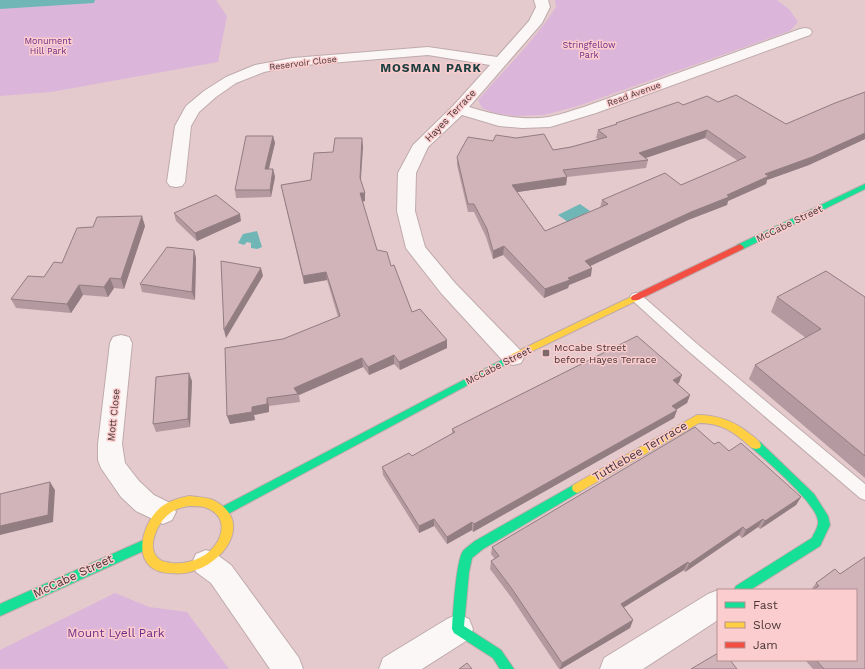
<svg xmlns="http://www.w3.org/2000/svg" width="865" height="669" font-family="'Work Sans',sans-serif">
<rect width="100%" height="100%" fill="#e4cacc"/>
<path fill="#dbb6da" d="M 0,0 L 216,0 L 227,16 L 218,62 L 51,92 L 0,96 Z
M 555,0 L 777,0 L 789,9 L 798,22 L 790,31 L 578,106 L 544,115 L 516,116 L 494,113 L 482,108 L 478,100 C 505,69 534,41 556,7 Z
M 115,593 L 149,607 L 187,612 L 229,669 L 0,669 L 0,650 Z"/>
<path fill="#70b6b7" d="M 0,0 L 95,0 L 94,3 L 0,9 Z
M 580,204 L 590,211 L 568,222 L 558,215 Z
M 257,231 L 262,247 L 257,249 L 251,248 L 251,243 L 247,242 L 244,245 L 238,243 L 243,234 Z"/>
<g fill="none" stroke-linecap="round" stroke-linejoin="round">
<g stroke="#bfaaac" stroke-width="2">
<path id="lane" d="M 636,293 L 640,294 L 696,343 L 865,484 L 865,500 L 860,498 L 686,349 L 632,300 L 630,297 L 632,294 Z"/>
</g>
<g stroke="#bfaaac" stroke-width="2">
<path id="street" d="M 534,0 L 548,0 L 550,7 L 542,23 L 469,107 C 495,115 521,121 549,117 C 560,115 573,110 584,107 L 800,29 L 805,28 L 810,29 L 812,32 L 810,35 L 596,113 L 550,127 L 522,128 L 499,126 L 462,115 L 428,147 L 416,173 L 415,211 L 425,247 L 455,283 L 521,351 L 524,357 L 521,363 L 513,365 L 505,363 L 441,293 L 409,252 L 406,248 L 397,211 L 398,173 L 413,145 L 453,106 L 490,65 L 428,55 L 293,66 L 264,72 L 236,83 L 216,97 L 199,112 L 191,126 L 185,182 L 182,186 L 176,187 L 170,186 L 167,182 L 175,126 L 186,106 L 204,91 L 226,77 L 255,65 L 293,58 L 428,47 L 497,57 L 529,21 L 536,7 Z
M 121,335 L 129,337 L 132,343 L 122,444 L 125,463 L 139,481 L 154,495 L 172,504 L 176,512 L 172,520 L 163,524 L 136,511 L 121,497 L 101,468 L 98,460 L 98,444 L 110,343 L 113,337 Z
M 206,550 L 216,554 L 231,565 L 299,658 L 303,669 L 270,669 L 211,583 L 196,572 L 192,563 L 196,554 Z
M 718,590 L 718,620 L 643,669 L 600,669 L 604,658 L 708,594 Z
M 458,614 L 469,619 L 473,629 L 469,639 L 422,669 L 379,669 L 383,658 L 447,619 Z"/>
</g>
<g stroke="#bfaaac" stroke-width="2">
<path id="fast" d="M 865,184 L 865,189 L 743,249 L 737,249 L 736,247 L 737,245 Z
M 515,353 L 518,354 L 520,356 L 518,358 L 226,515 L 222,517 L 218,515 L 217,512 L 218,509 Z
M 756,441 L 760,442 L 814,494 L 828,516 L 830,525 L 820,546 L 750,590 L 734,590 L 736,586 L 812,538 C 814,533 819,527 818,521 C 817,504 767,461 752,448 L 751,445 L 752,442 Z
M 577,483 L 581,485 L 582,488 L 581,491 L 483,549 L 472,558 L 469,572 L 464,626 L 501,650 L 514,669 L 500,669 L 493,658 L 454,633 L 452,629 C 453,614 456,561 463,551 C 466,548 471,544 475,541 Z
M 146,539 L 150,540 L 152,544 L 150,548 L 0,616 L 0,604 Z"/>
</g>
<g stroke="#bfaaac" stroke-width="2">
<path id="slow" d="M 635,295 L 639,298 L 638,300 L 518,358 L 512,358 L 510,356 L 512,354 Z
M 697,415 C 718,415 734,421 750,434 C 754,437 759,440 761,445 L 760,448 L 756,449 L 752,448 C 735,433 723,423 699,423 L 581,491 L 577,493 L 573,491 L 572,488 L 573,485 Z
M 189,496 C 197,497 206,497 213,500 C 261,523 214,579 171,573 C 164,573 156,571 151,567 C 133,552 146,519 161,507 C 169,501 179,498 189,496 ZM 189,506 C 195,506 202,506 207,508 C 222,514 225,527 218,541 C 209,557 189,565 171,563 C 167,562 162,562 159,559 C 145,548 158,522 169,514 C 175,509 182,507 189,506 Z"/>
</g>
<g stroke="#bfaaac" stroke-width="2">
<path id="jam" d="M 740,244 L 744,247 L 743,249 L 638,300 L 632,300 L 631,298 L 632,296 Z"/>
</g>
<use href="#lane" fill="#fbf7f7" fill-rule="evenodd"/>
<use href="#street" fill="#fbf7f7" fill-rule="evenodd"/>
<use href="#fast" fill="#16e098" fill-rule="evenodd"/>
<use href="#slow" fill="#ffcf43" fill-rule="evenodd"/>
<use href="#jam" fill="#f24e42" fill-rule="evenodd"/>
</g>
<path fill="#b49aa0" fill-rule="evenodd" d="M 865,92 L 865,139 L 809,165 L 767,180 L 766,184 L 728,201 L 727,205 L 688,220 L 590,266 L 591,276 L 569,285 L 568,288 L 544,298 L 503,255 L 493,259 L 486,237 L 474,212 L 468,212 L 457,165 L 457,157 L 553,150 L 571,147 L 599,140 L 596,138 L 598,130 L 615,125 L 616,123 L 683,105 L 718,102 L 786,124 ZM 705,138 L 738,161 L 681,185 L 602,200 L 600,208 L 545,231 L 517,192 L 566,185 L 567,177 L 646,168 L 648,160 L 645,158 Z
M 273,136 L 275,143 L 268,169 L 273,169 L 275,177 L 271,197 L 236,198 L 235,190 Z
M 363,146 L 361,181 L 365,201 L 362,202 L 377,250 L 391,266 L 412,312 L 447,348 L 400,370 L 394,364 L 369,375 L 363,367 L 299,395 L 300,402 L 269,406 L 269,412 L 254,415 L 255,420 L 230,424 L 283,339 L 338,317 L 327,280 L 304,284 L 283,194 L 281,185 L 311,180 Z
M 174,213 L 241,221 L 197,241 L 176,221 Z
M 145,226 L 124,289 L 114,288 L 108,297 L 83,295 L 71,313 L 16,308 L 11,299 L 44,277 L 62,263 Z
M 194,250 L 196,258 L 195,300 L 142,292 L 140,284 Z
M 777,297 L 865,297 L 865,478 L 749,379 L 755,365 L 806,338 L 771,312 Z
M 192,381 L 190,427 L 156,432 L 153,424 Z
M 679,383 L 677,384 L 690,395 L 687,403 L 676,410 L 677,410 L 674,418 L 473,532 L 472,530 L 447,544 L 434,526 L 419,533 L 383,475 L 382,467 L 412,456 L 452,434 L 452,429 Z
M 714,444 L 729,451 L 801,497 L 796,505 L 760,529 L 758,527 L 742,538 L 739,535 L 685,572 L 684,570 L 624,607 L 633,620 L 630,628 L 561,669 L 559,669 L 511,597 L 490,569 L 491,561 L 495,559 L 491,554 L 492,547 Z
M 865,557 L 865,669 L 813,669 L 805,660 L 856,660 L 856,590 L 811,590 L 816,583 L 835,569 L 840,574 Z"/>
<path fill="#927d82" d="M 707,130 L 705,138 L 637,161 L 639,153 Z
M 865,133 L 865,139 L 809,165 L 767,180 L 766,184 L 728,201 L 727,205 L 688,220 L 584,269 L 585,261 L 727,195 L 765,174 Z
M 273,136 L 275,143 L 267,177 L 265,169 Z
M 362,138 L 363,146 L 360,186 L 360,178 Z
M 273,169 L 275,177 L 271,197 L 270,190 Z
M 567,177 L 566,185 L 511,193 L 512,185 Z
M 360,193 L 365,193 L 365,201 L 360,202 Z
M 240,214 L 241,221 L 197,241 L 195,233 Z
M 142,216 L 145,226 L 124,289 L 121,279 Z
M 504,246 L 503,255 L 493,259 L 493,251 Z
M 194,250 L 196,258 L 195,300 L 192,292 Z
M 261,268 L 263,276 L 226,338 L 224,330 Z
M 592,268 L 591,276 L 569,285 L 568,288 L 544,298 L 545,289 L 568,278 Z
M 326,272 L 327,280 L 304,284 L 303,276 Z
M 110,278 L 114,288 L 108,297 L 104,287 Z
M 79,285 L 83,295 L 71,313 L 67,304 Z
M 447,340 L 447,348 L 400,370 L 399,362 Z
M 394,355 L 394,364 L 369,375 L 368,367 Z
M 362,358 L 363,367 L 299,395 L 298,394 L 294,388 Z
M 189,373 L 192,381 L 190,427 L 188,419 Z
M 682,375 L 679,383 L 670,388 L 673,380 Z
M 690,395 L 687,403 L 669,414 L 672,406 Z
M 267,398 L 269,406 L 269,412 L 254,415 L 255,420 L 230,424 L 227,416 L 252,407 Z
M 677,410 L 674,418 L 473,532 L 474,524 Z
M 50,482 L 55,490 L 53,522 L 0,535 L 0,526 Z
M 801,497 L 796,505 L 760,529 L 765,521 Z
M 434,519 L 434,526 L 419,533 L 419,526 Z
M 763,519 L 758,527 L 742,538 L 746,530 Z
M 472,522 L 472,530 L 447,544 L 447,537 Z
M 743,527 L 739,535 L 685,572 L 689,564 Z
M 688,562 L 684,570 L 618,611 L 621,604 Z
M 633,620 L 630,628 L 561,669 L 560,669 L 562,663 Z"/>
<path fill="#d1b3ba" stroke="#927d82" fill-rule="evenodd" d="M 865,92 L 865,133 L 812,157 L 765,174 L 769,176 L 727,195 L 729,197 L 691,212 L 585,261 L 592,268 L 568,278 L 570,280 L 545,289 L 504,246 L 493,251 L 487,229 L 474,204 L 468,204 L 457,157 L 468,137 L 493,141 L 496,135 L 516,138 L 544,134 L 553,150 L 571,147 L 607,137 L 598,130 L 617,124 L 616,123 L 678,102 L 683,105 L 707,96 L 718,102 L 736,95 L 786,124 L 835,103 ZM 707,130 L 746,157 L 681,185 L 665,173 L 602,200 L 608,204 L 545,231 L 512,185 L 567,177 L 563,170 L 648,160 L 639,153 Z
M 246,136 L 273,136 L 265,169 L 273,169 L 270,190 L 235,190 Z
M 335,138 L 362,138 L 360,178 L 365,193 L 360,193 L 377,250 L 387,252 L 391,266 L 394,265 L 412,312 L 420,309 L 447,340 L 399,362 L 394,355 L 368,367 L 362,358 L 294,388 L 298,394 L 267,398 L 267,404 L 252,407 L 252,412 L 227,416 L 225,348 L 283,339 L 340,316 L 326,272 L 303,276 L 281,185 L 311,180 L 314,153 L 333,152 Z
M 216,195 L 240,214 L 195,233 L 174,213 Z
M 142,216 L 121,279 L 110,278 L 104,287 L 79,285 L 67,304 L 11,299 L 28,276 L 44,277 L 54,262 L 62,263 L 77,228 L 93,227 L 97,217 Z
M 167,247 L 194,250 L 192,292 L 140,284 Z
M 221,261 L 261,268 L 224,330 Z
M 826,271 L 865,297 L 865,456 L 755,365 L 821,329 L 777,297 Z
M 637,336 L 682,375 L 673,380 L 690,395 L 672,406 L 677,410 L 474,524 L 472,522 L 447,537 L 434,519 L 419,526 L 382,467 L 409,453 L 412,456 L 455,432 L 452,429 Z
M 189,373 L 188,419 L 153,424 L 156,377 Z
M 695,427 L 714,444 L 719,442 L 729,451 L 741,443 L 801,497 L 765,521 L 763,519 L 746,530 L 743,527 L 689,564 L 688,562 L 621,604 L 633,620 L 562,663 L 512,589 L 491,561 L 499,556 L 492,547 Z
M 50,482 L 48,515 L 0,526 L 0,494 Z
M 865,557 L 865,669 L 824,669 L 816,660 L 856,660 L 856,590 L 812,590 L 819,586 L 816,583 L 835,569 L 840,574 Z
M 718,653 L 718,660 L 730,660 L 737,669 L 691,669 Z
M 467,663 L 472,669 L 459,669 Z"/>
<rect fill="#7f6a6a" stroke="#fccdce" stroke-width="1.5" x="542" y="349" width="8" height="8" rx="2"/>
<g text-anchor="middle" stroke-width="3" stroke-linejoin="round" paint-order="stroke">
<g font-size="9" fill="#6f2d87" stroke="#fccdce">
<text x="48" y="44">Monument<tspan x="48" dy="10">Hill Park</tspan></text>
<text x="589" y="48">Stringfellow<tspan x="589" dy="10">Park</tspan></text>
</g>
<g font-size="9" fill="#483636" stroke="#fccdce">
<text transform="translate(303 63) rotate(-7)" y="3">Reservoir Close</text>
<text transform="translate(634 94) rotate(-20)" y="3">Read Avenue</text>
</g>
<g font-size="10" fill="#483636" stroke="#fccdce">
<text transform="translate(450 115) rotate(-46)" y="4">Hayes Terrace</text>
<text transform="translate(789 223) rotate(-26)" y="4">McCabe Street</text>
<text transform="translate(498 365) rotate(-27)" y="4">McCabe Street</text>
<text transform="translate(113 415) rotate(-84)" y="4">Mott Close</text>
</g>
<g font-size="10" fill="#483636" stroke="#fccdce" text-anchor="start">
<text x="554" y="351">McCabe Street<tspan x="554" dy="12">before Hayes Terrace</tspan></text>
</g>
<g font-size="12" font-weight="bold" letter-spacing="1" fill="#1c3e3f" stroke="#fccdce">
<text x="431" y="72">MOSMAN PARK</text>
</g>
<g font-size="12" fill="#483636" stroke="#fccdce">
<text transform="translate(640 451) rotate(-30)" y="4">Tuttlebee Terrrace</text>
<text transform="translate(73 576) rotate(-25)" y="4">McCabe Street</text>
</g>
<g font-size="12" fill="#6f2d87" stroke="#fccdce">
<text x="116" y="637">Mount Lyell Park</text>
</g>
</g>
<rect x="717" y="589" width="140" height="72" fill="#fccdce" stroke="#b49191"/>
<rect x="725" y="602" width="20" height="6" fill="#16e098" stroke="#b49191"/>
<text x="753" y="609" font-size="12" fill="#483636">Fast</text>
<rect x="725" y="622" width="20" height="6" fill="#ffcf43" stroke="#b49191"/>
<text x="753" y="629" font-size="12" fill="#483636">Slow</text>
<rect x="725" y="642" width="20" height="6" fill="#f24e42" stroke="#b49191"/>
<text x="753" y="649" font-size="12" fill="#483636">Jam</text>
</svg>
